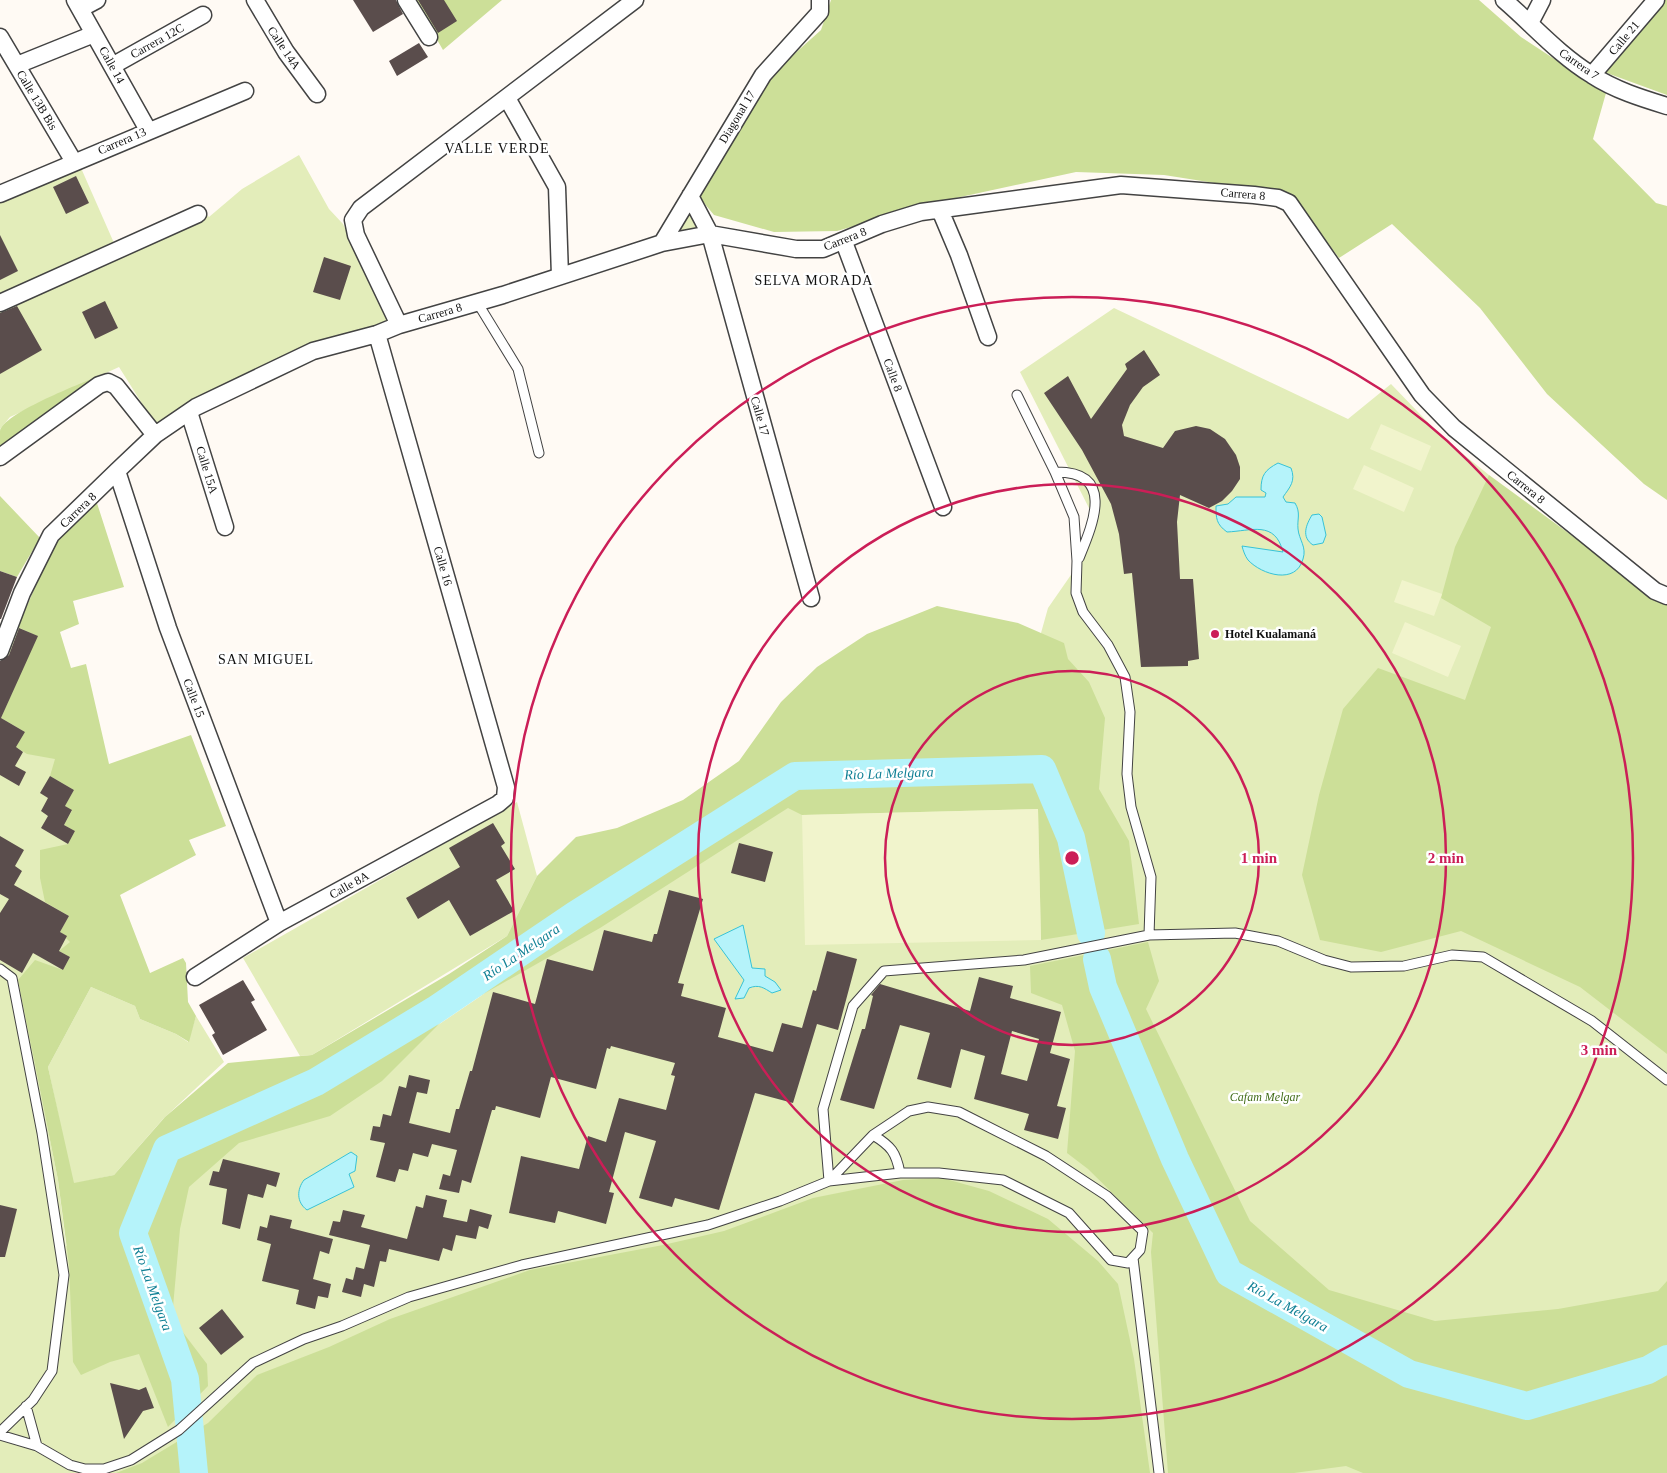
<svg xmlns="http://www.w3.org/2000/svg" width="1667" height="1473" font-family="'Times New Roman',serif">
<rect width="100%" height="100%" fill="#fffaf4"/>
<path fill="#e3edba" d="M 299,155 L 329,209 L 343,224 L 389,323 L 158,429 L 119,367 L 10,417 L 0,429 L 0,308 L 205,213 L 209,217 L 242,189 Z
M 81,168 L 114,243 L 0,294 L 0,201 Z
M 690,204 L 704,231 L 670,236 Z
M 1114,308 L 1348,419 L 1391,384 L 1442,437 L 1489,475 L 1548,723 L 1667,978 L 1667,1473 L 0,1473 L 0,665 L 28,603 L 82,770 L 102,959 L 32,1049 L 58,1180 L 66,1246 L 186,1157 L 438,1025 L 630,895 L 801,783 L 1047,700 L 1041,633 L 1048,608 L 1082,559 L 1091,512 L 1020,372 Z
M 517,802 L 537,876 L 507,936 L 312,1055 L 300,1056 L 243,958 Z
M 91,987 L 135,1006 L 140,1019 L 176,1034 L 188,1042 L 196,1016 L 224,1062 L 163,1119 L 114,1175 L 73,1184 L 48,1067 Z"/>
<path fill="#ccdf98" d="M 414,0 L 502,0 L 443,50 Z
M 831,0 L 1479,0 L 1521,37 L 1606,93 L 1593,139 L 1656,203 L 1667,206 L 1667,500 L 1644,484 L 1547,394 L 1480,308 L 1392,224 L 1339,258 L 1291,195 L 1164,175 L 1076,172 L 942,201 L 837,231 L 774,232 L 714,215 L 699,197 L 754,100 L 782,65 L 821,30 Z
M 1665,0 L 1667,0 L 1667,95 L 1604,72 Z
M 94,378 L 102,388 L 48,421 L 0,466 C 0,455 0,442 0,431 C 3,414 77,385 94,378 Z
M 1489,475 L 1667,605 L 1667,1054 L 1580,987 L 1461,931 L 1381,952 L 1320,940 L 1302,875 L 1319,795 L 1343,709 L 1378,668 L 1465,700 L 1491,627 L 1441,598 L 1455,547 Z
M 0,496 L 40,538 L 17,577 L 0,571 Z
M 96,500 L 124,587 L 73,601 L 79,624 L 60,632 L 71,668 L 86,664 L 109,764 L 191,735 L 226,826 L 189,840 L 196,855 L 120,895 L 150,973 L 183,958 L 186,963 L 188,1002 L 196,1016 L 189,1042 L 176,1034 L 140,1019 L 135,1006 L 91,987 L 48,1067 L 74,1183 L 114,1175 L 165,1117 L 228,1063 L 312,1055 L 449,974 L 507,936 L 537,876 L 576,837 L 617,828 L 683,800 L 739,761 L 781,702 L 817,667 L 867,634 L 937,606 L 1018,623 L 1064,643 L 1068,659 L 1089,682 L 1105,718 L 1099,789 L 1129,841 L 1139,924 L 1041,940 L 1038,809 L 802,815 L 788,808 L 600,928 L 450,1013 L 382,1081 L 330,1116 L 239,1143 L 189,1187 L 180,1229 L 172,1318 L 207,1364 L 208,1386 L 168,1427 L 139,1354 L 110,1362 L 81,1375 L 73,1362 L 69,1265 L 58,1180 L 18,980 L 35,960 L 63,970 L 70,957 L 59,951 L 70,942 L 60,932 L 69,916 L 45,902 L 40,878 L 40,850 L 68,844 L 75,831 L 64,825 L 72,811 L 65,806 L 74,790 L 50,776 L 55,759 L 27,754 L 16,747 L 25,732 L 1,718 L 37,636 L 18,627 L 56,538 Z
M 1148,942 L 1159,981 L 1146,1009 L 1250,1221 L 1329,1290 L 1435,1321 L 1558,1309 L 1658,1291 L 1667,1281 L 1667,1473 L 1363,1473 L 1346,1466 L 1294,1473 L 1168,1473 L 1151,1252 L 1153,1233 L 1088,1169 L 1067,1153 L 1075,1051 L 1062,1005 L 1031,993 L 1030,966 Z
M 942,1178 L 989,1191 L 1048,1219 L 1098,1261 L 1118,1284 L 1134,1359 L 1150,1473 L 116,1473 L 142,1463 L 208,1423 L 257,1375 L 329,1347 L 390,1319 L 530,1270 L 663,1245 L 724,1231 L 813,1198 L 903,1180 Z"/>
<path fill="#f1f4cc" d="M 1381,424 L 1431,446 L 1421,471 L 1370,449 Z
M 1364,465 L 1414,488 L 1404,512 L 1353,489 Z
M 1402,580 L 1442,594 L 1434,616 L 1394,602 Z
M 1405,622 L 1461,646 L 1448,677 L 1392,653 Z
M 1038,809 L 1041,940 L 805,945 L 802,815 Z"/>
<path fill="#b5f3fa" stroke="#37c3d6" d="M 1278,463 L 1291,468 C 1296,481 1290,487 1283,497 L 1286,502 L 1295,503 C 1301,513 1297,519 1298,529 C 1299,540 1307,547 1303,559 C 1296,585 1262,575 1248,560 C 1245,556 1243,550 1242,546 L 1283,552 C 1275,520 1251,531 1227,532 C 1216,524 1216,518 1216,506 L 1228,504 L 1236,497 L 1265,497 L 1266,493 L 1261,490 C 1261,475 1265,470 1278,463 Z
M 1319,514 L 1322,517 L 1326,535 L 1323,543 L 1313,545 C 1301,537 1306,525 1312,515 Z
M 743,925 L 752,968 L 765,969 L 765,976 L 775,982 L 781,990 L 772,993 C 764,988 759,984 749,988 L 744,998 L 735,999 L 744,980 L 714,939 Z
M 351,1152 L 357,1156 L 355,1171 L 349,1174 L 354,1187 L 307,1210 C 296,1202 297,1189 304,1180 Z"/>
<g fill="none" stroke-linecap="round" stroke-linejoin="round">
<path stroke="#b5f3fa" stroke-width="28" d="M 1097,959 L 1103,987 L 1175,1159 L 1229,1273 L 1409,1374 L 1527,1406 L 1648,1370 L 1667,1359
M 194,1473 L 185,1379 L 133,1233 L 167,1149 L 316,1082 L 435,1010 L 575,915 L 795,776 L 1042,769 L 1071,838 L 1091,933"/>
</g>
<path fill="#5a4d4c" fill-rule="evenodd" d="M 353,0 L 396,0 L 403,14 L 373,32 Z
M 418,0 L 444,0 L 457,21 L 438,33 Z
M 419,43 L 428,57 L 397,76 L 389,61 Z
M 76,176 L 89,203 L 66,214 L 53,187 Z
M 0,235 L 18,271 L 0,280 Z
M 324,257 L 351,266 L 340,300 L 313,292 Z
M 105,301 L 118,328 L 95,339 L 82,312 Z
M 17,306 L 42,350 L 0,374 L 0,313 Z
M 1144,350 L 1160,375 L 1143,387 L 1130,405 L 1122,425 L 1124,436 L 1163,448 L 1175,431 L 1196,426 L 1210,429 L 1225,439 L 1236,455 L 1240,467 L 1240,479 L 1232,491 L 1222,501 L 1209,508 L 1180,495 L 1177,522 L 1180,579 L 1193,579 L 1199,659 L 1188,661 L 1188,666 L 1141,667 L 1132,573 L 1124,574 L 1119,534 L 1111,504 L 1082,450 L 1044,393 L 1068,376 L 1091,419 L 1127,369 L 1125,364 Z
M 0,571 L 17,577 L 1,619 L 0,619 Z
M 19,628 L 38,636 L 1,718 L 25,732 L 16,747 L 23,752 L 15,766 L 26,772 L 19,786 L 0,775 L 0,661 L 9,655 Z
M 50,776 L 74,790 L 65,806 L 72,810 L 64,825 L 75,831 L 68,844 L 41,828 L 48,816 L 41,811 L 48,798 L 40,793 Z
M 493,823 L 505,843 L 501,846 L 515,869 L 496,880 L 514,911 L 470,936 L 449,900 L 418,919 L 406,898 L 460,867 L 449,848 Z
M 0,836 L 24,850 L 15,866 L 22,871 L 14,885 L 69,916 L 60,932 L 67,936 L 59,951 L 70,957 L 63,970 L 33,953 L 22,973 L 0,960 L 0,913 L 9,899 L 0,894 Z
M 739,843 L 773,852 L 765,882 L 731,873 Z
M 669,890 L 703,899 L 678,983 L 684,984 L 681,996 L 726,1008 L 718,1037 L 773,1052 L 782,1023 L 802,1028 L 813,990 L 816,991 L 827,951 L 857,959 L 838,1030 L 817,1024 L 793,1103 L 755,1093 L 719,1210 L 675,1198 L 672,1207 L 639,1198 L 656,1141 L 625,1132 L 609,1192 L 614,1193 L 606,1224 L 558,1211 L 555,1223 L 509,1213 L 521,1156 L 579,1169 L 588,1136 L 606,1142 L 619,1098 L 666,1110 L 675,1076 L 671,1075 L 675,1063 L 611,1046 L 610,1049 L 607,1048 L 596,1089 L 551,1077 L 540,1118 L 496,1106 L 495,1110 L 492,1110 L 471,1183 L 462,1180 L 459,1193 L 439,1189 L 443,1174 L 450,1176 L 457,1150 L 432,1144 L 428,1157 L 413,1153 L 408,1171 L 399,1169 L 395,1182 L 376,1177 L 385,1143 L 370,1140 L 373,1126 L 380,1127 L 383,1114 L 391,1116 L 399,1086 L 406,1088 L 409,1075 L 430,1080 L 427,1094 L 417,1092 L 409,1123 L 450,1133 L 456,1109 L 459,1109 L 470,1071 L 472,1071 L 493,992 L 535,1004 L 547,959 L 593,971 L 604,930 L 652,942 L 654,934 L 657,934 Z
M 979,977 L 1013,986 L 1010,998 L 1061,1012 L 1050,1053 L 1070,1059 L 1057,1106 L 1066,1108 L 1058,1139 L 1024,1130 L 1029,1114 L 974,1099 L 985,1056 L 961,1049 L 951,1088 L 917,1079 L 930,1033 L 900,1025 L 874,1109 L 840,1100 L 862,1029 L 865,1029 L 873,996 L 871,995 L 880,984 L 970,1011 ZM 1012,1031 L 1039,1039 L 1027,1081 L 1001,1074 Z
M 243,980 L 255,1000 L 251,1002 L 267,1030 L 223,1055 L 212,1035 L 215,1033 L 199,1005 Z
M 223,1159 L 280,1173 L 276,1187 L 267,1184 L 263,1198 L 248,1194 L 240,1229 L 222,1224 L 227,1189 L 209,1185 L 213,1171 L 219,1172 Z
M 426,1195 L 447,1200 L 443,1217 L 467,1222 L 470,1209 L 492,1215 L 488,1229 L 479,1226 L 476,1239 L 456,1235 L 452,1251 L 443,1248 L 439,1261 L 389,1249 L 386,1262 L 380,1261 L 374,1287 L 364,1284 L 361,1297 L 342,1292 L 346,1278 L 353,1280 L 356,1267 L 364,1269 L 370,1245 L 329,1235 L 333,1221 L 340,1222 L 343,1210 L 365,1215 L 361,1227 L 407,1239 L 416,1206 L 423,1208 Z
M 0,1205 L 17,1209 L 5,1257 L 0,1257 Z
M 270,1215 L 292,1220 L 290,1228 L 333,1239 L 329,1254 L 320,1251 L 313,1279 L 331,1284 L 328,1298 L 318,1296 L 315,1309 L 296,1304 L 299,1290 L 262,1281 L 271,1244 L 257,1240 L 260,1226 L 267,1228 Z
M 222,1309 L 244,1337 L 221,1355 L 199,1328 Z
M 110,1383 L 139,1390 L 146,1387 L 154,1408 L 143,1411 L 124,1439 Z"/>
<g fill="none" stroke-linecap="round" stroke-linejoin="round">
<g stroke="#434343" stroke-width="11">
<path id="lane" d="M 477,302 L 518,369 L 539,453
M 1017,395 L 1055,472 L 1074,517 L 1077,561 L 1076,593 L 1083,612 L 1108,645 L 1125,677 L 1130,712 L 1127,774 L 1131,807 L 1151,877 L 1149,935
M 1055,472 C 1116,471 1093,524 1079,558
M 0,969 L 12,978 L 42,1133 L 64,1275 L 52,1371 L 33,1400 L 0,1432
M 829,1181 L 823,1109 L 853,1006 L 884,971 L 1024,960 L 1149,935 L 1235,933 L 1278,941 L 1324,960 L 1351,967 L 1404,966 L 1452,955 L 1483,957 L 1592,1021 L 1667,1080
M 829,1181 L 873,1135
M 1133,1258 L 1159,1473
M 26,1406 L 37,1446
M 0,1435 L 37,1446 L 70,1465 L 85,1469 L 104,1469 L 131,1460 L 179,1430 L 253,1363 L 304,1339 L 342,1326 L 409,1297 L 522,1265 L 708,1225 L 780,1201 L 829,1181 L 900,1173 L 939,1173 L 1003,1180 L 1069,1213 L 1111,1260 L 1128,1263 L 1140,1250 L 1143,1231 L 1107,1196 L 1046,1156 L 959,1112 L 928,1107 L 909,1111 L 873,1135 C 891,1146 896,1152 900,1173"/>
</g>
<g stroke="#434343" stroke-width="19">
<path id="street" d="M 75,0 L 148,130
M 255,0 L 286,52 L 317,94
M 406,0 L 429,37
M 1504,0 C 1533,25 1559,55 1592,75 C 1615,90 1641,98 1667,106
M 80,9 L 97,0
M 1530,23 L 1542,0
M 0,37 L 74,162
M 17,65 L 94,34
M 112,66 L 203,15
M 1592,75 L 1656,0
M 507,98 L 557,187 L 560,276
M 0,194 L 245,91
M 690,196 L 710,234 L 811,598
M 940,210 L 959,255 L 988,337
M 844,242 L 943,507
M 662,243 L 763,75 L 820,12 L 820,0
M 0,303 L 198,214
M 399,325 L 356,235 L 353,220 L 361,208 L 635,0
M 189,412 L 225,527
M 0,457 L 99,385 L 108,382 L 116,386 L 155,435
M 117,471 L 168,628 L 279,923
M 0,651 L 22,593 L 51,535 L 117,471 L 155,435 L 196,407 L 313,351 L 377,334 L 399,325 L 503,295 L 662,243 L 710,234 L 796,249 L 823,249 L 882,224 L 921,212 L 1121,185 L 1254,195 L 1278,198 L 1289,203 L 1422,395 L 1454,428 L 1655,591 L 1667,596
M 195,977 L 279,923 L 498,804 L 505,798 L 506,787 L 377,334"/>
</g>
<use href="#lane" stroke="#fff" stroke-width="9"/>
<use href="#street" stroke="#fff" stroke-width="16"/>
</g>
<g fill="none" stroke="#cb1e57" stroke-width="2.5">
<circle cx="1072" cy="858" r="187"/>
<circle cx="1072" cy="858" r="374"/>
<circle cx="1072" cy="858" r="561"/>
</g>
<circle fill="#cb1e57" stroke="#fff" stroke-width="2" cx="1215" cy="634" r="5"/>
<g text-anchor="middle" stroke-width="5" stroke-linejoin="round" paint-order="stroke">
<g font-size="12" fill="#101010" stroke="#fff">
<text transform="translate(1624 38) rotate(-50)" y="4">Calle 21</text>
<text transform="translate(157 41) rotate(-29)" y="4">Carrera 12C</text>
<text transform="translate(284 48) rotate(56)" y="4">Calle 14A</text>
<text transform="translate(1579 64) rotate(35)" y="4">Carrera 7</text>
<text transform="translate(112 65) rotate(61)" y="4">Calle 14</text>
<text transform="translate(37 100) rotate(59)" y="4">Calle 13B Bis</text>
<text transform="translate(737 117) rotate(-59)" y="4">Diagonal 17</text>
<text transform="translate(122 141) rotate(-23)" y="4">Carrera 13</text>
<text transform="translate(1243 194) rotate(5)" y="4">Carrera 8</text>
<text transform="translate(845 239) rotate(-21)" y="4">Carrera 8</text>
<text transform="translate(440 313) rotate(-16)" y="4">Carrera 8</text>
<text transform="translate(893 375) rotate(70)" y="4">Calle 8</text>
<text transform="translate(760 416) rotate(74)" y="4">Calle 17</text>
<text transform="translate(207 470) rotate(73)" y="4">Calle 15A</text>
<text transform="translate(1526 487) rotate(39)" y="4">Carrera 8</text>
<text transform="translate(78 510) rotate(-44)" y="4">Carrera 8</text>
<text transform="translate(443 566) rotate(74)" y="4">Calle 16</text>
<text transform="translate(194 698) rotate(69)" y="4">Calle 15</text>
<text transform="translate(349 885) rotate(-29)" y="4">Calle 8A</text>
</g>
<g font-size="12" font-weight="bold" fill="#101010" stroke="#fff" text-anchor="start">
<text x="1225" y="638">Hotel Kualamaná</text>
</g>
<g font-size="12" font-style="italic" fill="#436e1b" stroke="#fff">
<text x="1265" y="1101">Cafam Melgar</text>
</g>
<g font-size="14" letter-spacing="1" fill="#101010" stroke="#fff">
<text x="497" y="153">VALLE VERDE</text>
<text x="814" y="285">SELVA MORADA</text>
<text x="266" y="664">SAN MIGUEL</text>
</g>
<g font-size="14" font-style="italic" fill="#108095" stroke="#fff">
<text transform="translate(889 773) rotate(-2)" y="5">Río La Melgara</text>
<text transform="translate(521 952) rotate(-34)" y="5">Río La Melgara</text>
<text transform="translate(153 1288) rotate(70)" y="5">Río La Melgara</text>
<text transform="translate(1288 1306) rotate(29)" y="5">Río La Melgara</text>
</g>
</g>
<circle cx="1072" cy="858" r="8" fill="#cb1e57" stroke="#fff" stroke-width="2.5"/>
<g font-size="15" text-anchor="middle" font-weight="bold" fill="#cb1e57" stroke="#fff" stroke-width="5" stroke-linejoin="round" paint-order="stroke">
<text x="1259" y="863">1 min</text>
<text x="1446" y="863">2 min</text>
<text x="1599" y="1055">3 min</text>
</g>
</svg>
